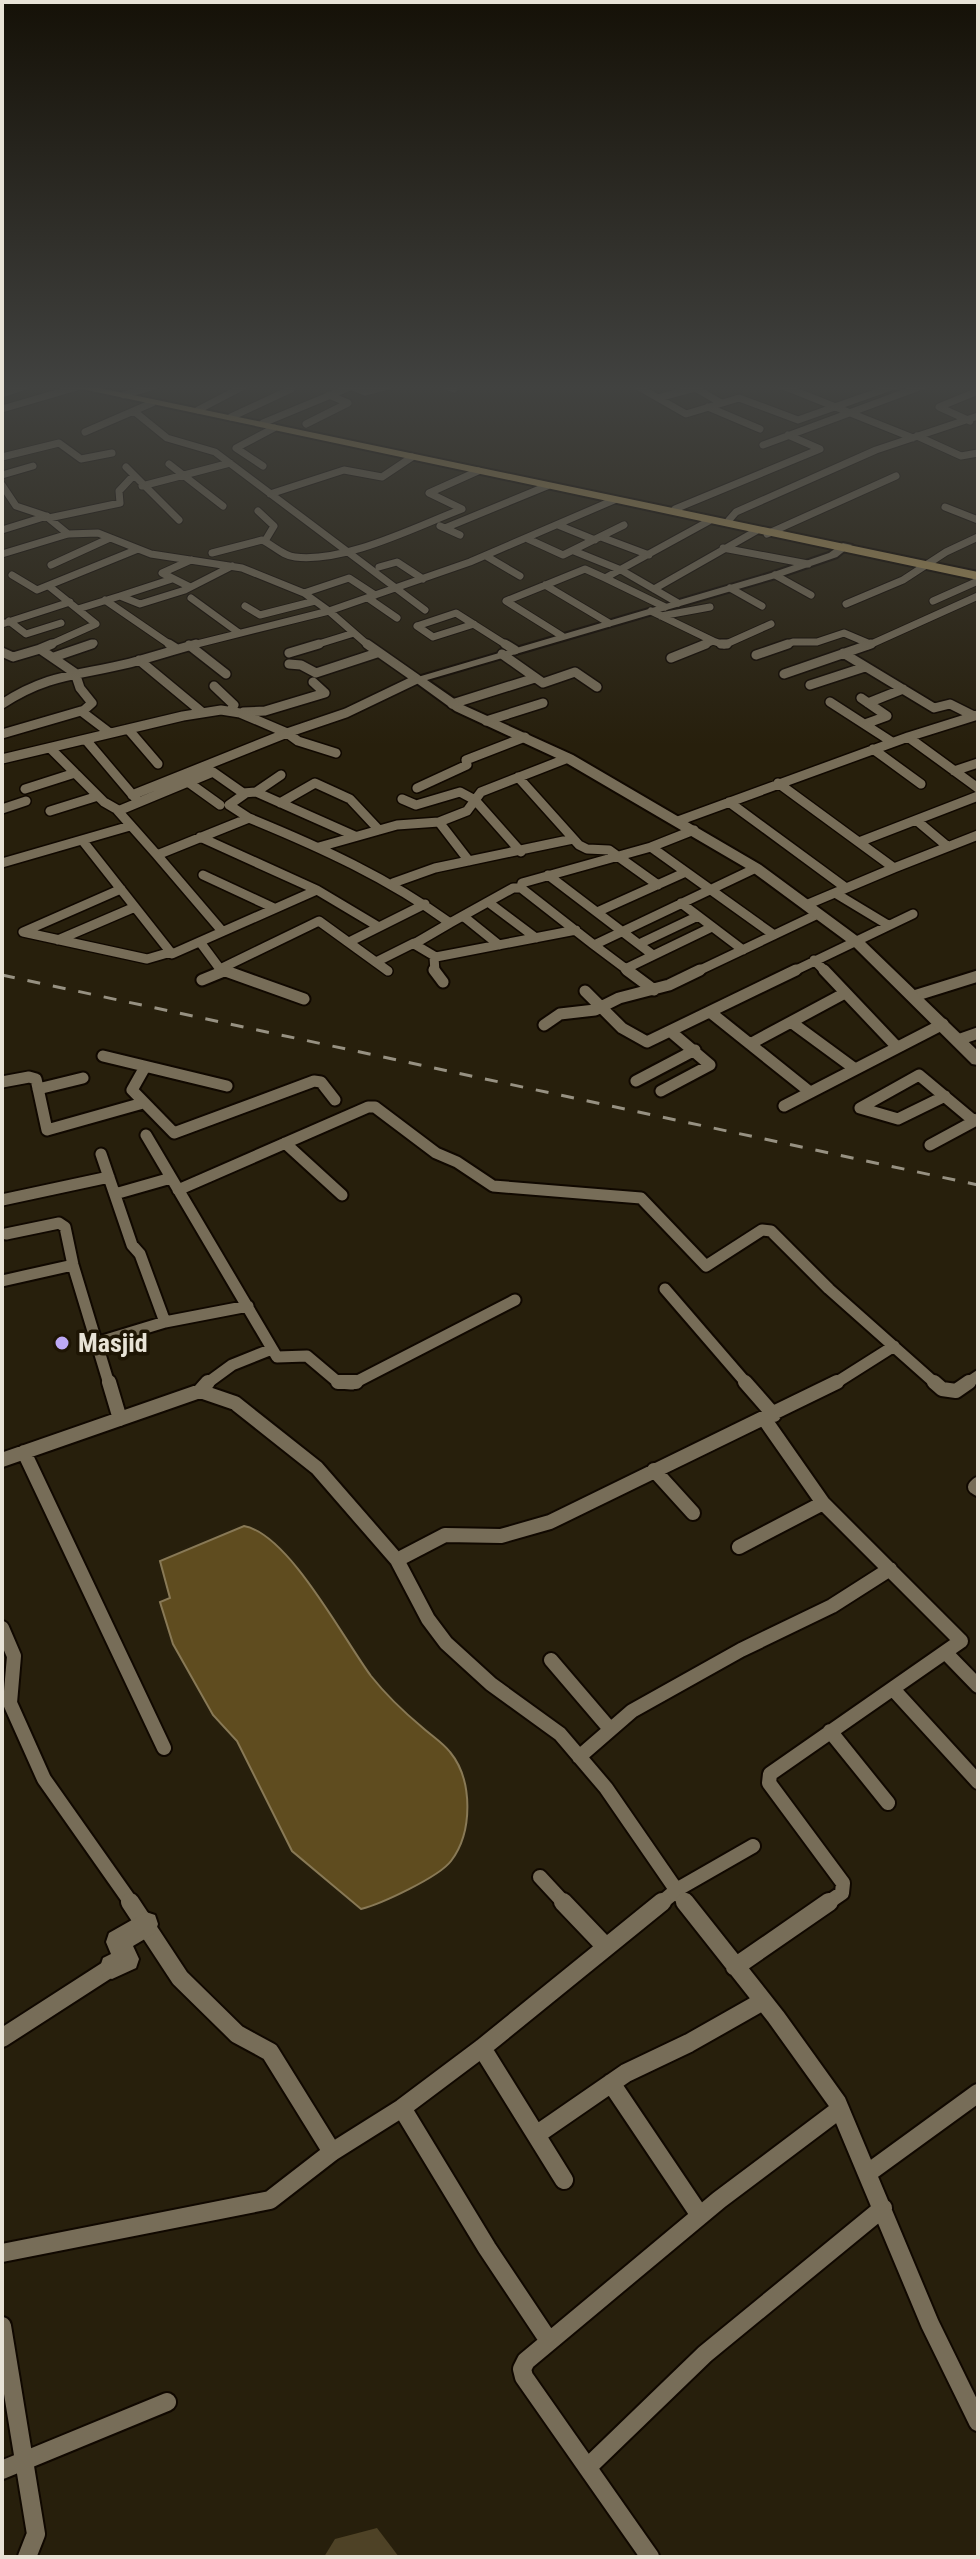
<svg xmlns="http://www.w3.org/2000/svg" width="980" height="2559" font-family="'Roboto Condensed',sans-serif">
<rect width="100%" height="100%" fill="#271f0c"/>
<path fill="#4e4226" d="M 377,2528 L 399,2557 L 324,2557 L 335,2539 Z"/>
<path fill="#5f4c1f" stroke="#887956" stroke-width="2" d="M 244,1526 C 289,1534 344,1640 371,1676 C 386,1695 405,1713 423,1728 C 432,1736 443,1743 450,1752 C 473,1780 473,1832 451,1861 C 439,1877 381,1904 361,1909 L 292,1851 L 237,1741 L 213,1715 L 173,1644 L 160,1602 L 170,1598 L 160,1561 Z"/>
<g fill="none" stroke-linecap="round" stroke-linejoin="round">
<g stroke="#100800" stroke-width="9">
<path id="street-far4" d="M 350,386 L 365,392 L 388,386
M 447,386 L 454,389
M 637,386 L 686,414 L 739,398 L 798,420 L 894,386
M 692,386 L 721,403
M 783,386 L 913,438
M 2,394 L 26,386
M 124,395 L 155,386
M 658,398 L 695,388
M 708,407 L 760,429
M 2,409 L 77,387
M 198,410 L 244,386
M 135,412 L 167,438 L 215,452 L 425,610
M 231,417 L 291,389
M 970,421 L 939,407 L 978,391
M 263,423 L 350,387
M 306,424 L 348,403 L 329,395
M 85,432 L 152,403
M 917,436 L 961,456 L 978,453
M 763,445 L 922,386
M 2,457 L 59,443 L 81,459 L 112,453
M 169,464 L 223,506
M 263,466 L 236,448 L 274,428
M 126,467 L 179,520
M 2,475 L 33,466
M 2,485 L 16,506 L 46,516 L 68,534
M 142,486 L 230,463
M 270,494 L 344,470 L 382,477 L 412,457
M 945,507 L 978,520
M 675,509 L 820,449 L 788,435
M 258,511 L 274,526 L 265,541
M 49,518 L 120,503 L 119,491 L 133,476
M 729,520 L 736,512 L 876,450 L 978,416
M 558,525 L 595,540
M 440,526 L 460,535
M 445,528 L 547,486
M 2,530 L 47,516
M 767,534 L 896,476
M 601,537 L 649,555
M 528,539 L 563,555 L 624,525
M 723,548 L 808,564
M 574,551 L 621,570 L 678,603
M 212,553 L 262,540 C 273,545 283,556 295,557 C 345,563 415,527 462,509 L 429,493 L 478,471
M 2,554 L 68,534 L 98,533 L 151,554 L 242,568 L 304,593 L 329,611 L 470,562 L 614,500
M 486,556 L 520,576
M 51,565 L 110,538
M 379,567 L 397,562 L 423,579
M 12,575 L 37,590 L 138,549
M 775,575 L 811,595
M 605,578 L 665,607
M 545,585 L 609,623
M 190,587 L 162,573 L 191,560
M 730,588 L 762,606
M 654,589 L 756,531
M 304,593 L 349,578 L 375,595
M 120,596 L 172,579
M 191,598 L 239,633
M 368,598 L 397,618
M 105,600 L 172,646
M 933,601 L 978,581
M 846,604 L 903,580 L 946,552 L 978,537
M 245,606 L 260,615 L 315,601
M 78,609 L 120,596 L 140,604 L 185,590 L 232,566
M 651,611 L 713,641 L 701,646
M 661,616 L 710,607
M 9,621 L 26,634 L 61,623
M 2,624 L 70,602
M 417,626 L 456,613 L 508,646
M 417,626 L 433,637 L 474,624
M 562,636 L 506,601 L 585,569 L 605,578 L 709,521
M 713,641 L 724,645 L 771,624
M 47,646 L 96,624 L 50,587
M 86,646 L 94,643
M 189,646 L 329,611 L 369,646
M 312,646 L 354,633
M 782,646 L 793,642 L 817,642 L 844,633 L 870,644
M 867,646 L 978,596"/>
</g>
<g stroke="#100800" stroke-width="12">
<path id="street-far3" d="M 169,644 L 177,649
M 367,644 L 417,679
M 505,644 L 515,650
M 721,644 L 727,644
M 189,645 L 226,674
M 40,649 L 52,644
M 2,652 L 13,657 L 40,649 L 75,673 L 80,688 L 92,703 L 83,711
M 289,653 L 319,644
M 843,653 L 934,708 L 950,704 L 974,716
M 502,654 L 543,683 L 575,672 L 597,687
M 756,655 L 788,644
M 54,657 L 92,644
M 671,658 L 706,644
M 139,660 L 203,713
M 289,664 L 301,665 L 316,673 L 377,653
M 784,674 L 871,644
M 810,685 L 865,667
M 214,686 L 234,705 L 231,710
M 861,698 L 887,716 L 865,724
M 830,702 L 892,742
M 868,703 L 903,689
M 2,704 C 50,673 78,676 130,663 C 152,657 174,650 196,644
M 452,704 L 535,678
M 243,712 L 265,711 L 325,693 L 313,682
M 486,721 L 543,703
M 128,729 L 158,764
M 2,734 L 81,711 L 110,733
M 908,737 L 978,788
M 86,740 L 136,799
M 50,748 L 104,802 L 118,810
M 873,749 L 921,784
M 2,759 L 183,716 L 221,710 L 240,713 L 287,733 L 346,713 L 417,679
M 954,771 L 978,763
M 518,777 L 579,845 L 587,849 L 609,850 L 658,885
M 189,782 L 213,772 L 243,793 L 256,792 L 355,836
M 778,783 L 894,868 L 806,905
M 417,788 L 467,765 L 466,760 L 525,737
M 25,789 L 75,773
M 256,792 L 281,775
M 246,793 L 229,805 L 249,818
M 132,795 L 287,733 L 298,741 L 336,753
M 402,799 L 416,805 L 460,792 L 475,800 L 521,852
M 729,802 L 846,888
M 280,803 L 315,783 L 350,799 L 379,830
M 220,805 L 188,782 L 118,811 L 157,855 L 249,818 C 320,847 388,878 450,923 L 513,888 L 521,888 L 594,945 L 756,868
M 2,809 L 26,801
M 50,811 L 98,796
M 916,820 L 947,846
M 678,821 L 908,737 L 978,715
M 439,822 L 469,861
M 200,837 L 317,890
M 82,840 L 172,954 L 317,890 L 379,927
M 859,842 L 978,796
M 319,847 L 397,825 L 439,822 L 467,811 L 481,792 L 568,758
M 651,847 L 774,935
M 157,855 L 222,931
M 2,863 L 130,826
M 894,868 L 978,835
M 203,875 L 274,908
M 548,875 L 653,955
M 393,883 L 435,868 L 573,839
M 521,888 L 522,883 L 651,847 L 694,830
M 121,889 L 23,932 L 147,959 L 171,952
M 835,893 L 888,925
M 488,902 L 536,938
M 681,903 L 743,950
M 597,912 L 686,872
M 463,916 L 499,945
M 450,923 L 414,944 L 436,957 L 576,930
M 58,940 L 135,907
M 200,942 L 220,969 L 229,972
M 349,942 L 425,904
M 639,944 L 698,916
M 594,945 L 630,972
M 434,957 L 435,972
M 814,960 L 826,972
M 376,962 L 414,943
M 220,969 L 319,921 L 388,971
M 625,969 L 712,927
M 696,972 L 818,914
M 792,972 L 913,914"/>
</g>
<g stroke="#100800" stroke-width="15">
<path id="street-far2" d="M 223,970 L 304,999
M 434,970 L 443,982
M 627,970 L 654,990
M 824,970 L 897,1047
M 202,980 L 224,971
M 585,991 L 622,1028 L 647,1042 L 796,970
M 914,996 L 978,976
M 710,1012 L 810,1092
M 791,1022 L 855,1069
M 544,1025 L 560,1014 L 595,1010 L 619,998 L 669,985 L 700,970
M 958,1040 L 978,1033
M 750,1044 L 845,993
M 103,1056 L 227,1086
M 145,1067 L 132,1090 L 174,1133 L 314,1081 L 321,1082 L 335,1100
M 636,1081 L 695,1050
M 2,1082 L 29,1077 L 36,1079 L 47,1130 L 143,1103
M 38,1089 L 83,1078
M 661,1091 L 710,1065 L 670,1031
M 784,1106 L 943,1024
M 860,1108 L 919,1075 L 974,1121
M 860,1108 L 898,1119 L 945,1096
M 146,1135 L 277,1357 L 307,1356 L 339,1383 L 351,1384
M 285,1143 L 342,1195
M 930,1145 L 978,1119
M 101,1154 L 132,1245 L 140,1254 L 165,1322
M 178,1190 L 368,1107 L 375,1107 L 436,1153 L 457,1162 L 493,1186 L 641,1198 L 706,1266 L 762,1230 L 771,1231 L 829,1289 L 936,1384
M 115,1194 L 171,1178
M 2,1200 L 109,1177
M 6,1234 L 59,1223 L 65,1227 L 73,1265 L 109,1384
M 2,1281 L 73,1265
M 665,1289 L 747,1384
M 96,1343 L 165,1322 L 248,1306
M 206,1384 L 232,1365 L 272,1349
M 352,1384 L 515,1300
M 834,1384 L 894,1346
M 966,1384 L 978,1376"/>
</g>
<g stroke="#100800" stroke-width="18">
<path id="street-far1" d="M 109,1382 L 120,1419
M 338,1382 L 356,1382
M 745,1382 L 774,1415
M 934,1382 L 942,1389 L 956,1391 L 969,1382
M 200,1391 L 208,1382
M 765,1420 L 823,1503 L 961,1641 L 770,1774 L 769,1783 L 843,1883 L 842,1893 L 826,1904
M 24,1452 L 164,1748
M 2,1460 L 200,1391 L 235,1403 L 317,1468 L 397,1560 L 428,1619 L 446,1643 L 491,1684 L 560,1734 L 606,1788 L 686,1904
M 654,1470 L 693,1513
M 978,1484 L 975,1487 L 978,1489
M 739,1547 L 823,1503
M 397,1560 L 445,1535 L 501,1536 L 550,1522 L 837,1382
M 2,1628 L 14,1656 L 10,1703 L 44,1779 L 132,1904
M 946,1653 L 978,1686
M 551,1660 L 610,1729
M 893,1689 L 978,1782
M 830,1731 L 888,1803
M 579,1757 L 632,1711 L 741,1650 L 832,1606 L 890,1569
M 540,1877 L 565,1904
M 660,1904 L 678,1889 L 753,1846"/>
</g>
<g stroke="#100800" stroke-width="22">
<path id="street" d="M 130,1902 L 180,1978 L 237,2034 L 270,2052 L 332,2152
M 563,1902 L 606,1947
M 685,1902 L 776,2017 L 837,2102 L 930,2324 L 978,2422
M 735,1967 L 829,1902
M 2,2038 L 112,1967
M 482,2048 L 564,2180
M 611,2083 L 699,2214
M 402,2108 L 487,2248 L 549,2341
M 536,2135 L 626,2073 L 689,2043 L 763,2001
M 868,2173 L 978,2093
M 2,2253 L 270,2200 L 332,2152 L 402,2108 L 482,2048 L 662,1902
M 2,2326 L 36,2534 L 27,2557
M 589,2466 L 705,2354 L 883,2208
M 2,2470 L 167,2402
M 650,2557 L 524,2377 L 522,2369 L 526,2361 L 719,2200 L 840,2109"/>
</g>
<g stroke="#100800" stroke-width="4">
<path id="secondary" d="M 843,543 L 852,545 L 837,557 L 779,577 L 427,680 L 463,705 L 573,755 L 761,865 L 864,941 L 978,1051 L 978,1065 L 972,1064 L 854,947 L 751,871 L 563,761 L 455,711 L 411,679 L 771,573 L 829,553 Z
M 146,1912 L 155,1915 L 158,1924 L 155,1933 L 133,1946 L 139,1959 L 136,1968 L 112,1979 L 103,1976 L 100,1967 L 103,1958 L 111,1954 L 106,1942 L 109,1933 Z"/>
</g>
<g stroke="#100800" stroke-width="4">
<path id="primary" d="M 68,386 L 90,386 L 978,572 L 978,580 Z"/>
</g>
<use href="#street-far4" stroke="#776d58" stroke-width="7"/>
<use href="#street-far3" stroke="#776d58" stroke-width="9"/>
<use href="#street-far2" stroke="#776d58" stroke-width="11"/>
<use href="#street-far1" stroke="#776d58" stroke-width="14"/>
<use href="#street" stroke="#776d58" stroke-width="18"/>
<use href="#secondary" fill="#776d58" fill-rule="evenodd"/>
<use href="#primary" fill="#ae955c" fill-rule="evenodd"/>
<path stroke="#979182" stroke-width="3" stroke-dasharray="13 13" stroke-linecap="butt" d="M 2,975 L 978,1185"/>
</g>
<linearGradient id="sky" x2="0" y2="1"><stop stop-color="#151107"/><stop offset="0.52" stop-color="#414240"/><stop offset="1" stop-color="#414240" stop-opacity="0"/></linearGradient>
<rect width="980" height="745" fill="url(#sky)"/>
<circle fill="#bda9f5" stroke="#1e1504" stroke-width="3" cx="62" cy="1343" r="8"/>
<g text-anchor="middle" stroke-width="7" stroke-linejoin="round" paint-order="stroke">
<g font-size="26" font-weight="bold" fill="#e8e3d7" stroke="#1e1504" text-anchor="start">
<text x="78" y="1352">Masjid</text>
</g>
</g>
<rect width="980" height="2559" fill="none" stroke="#e8e3d7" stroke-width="8"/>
</svg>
